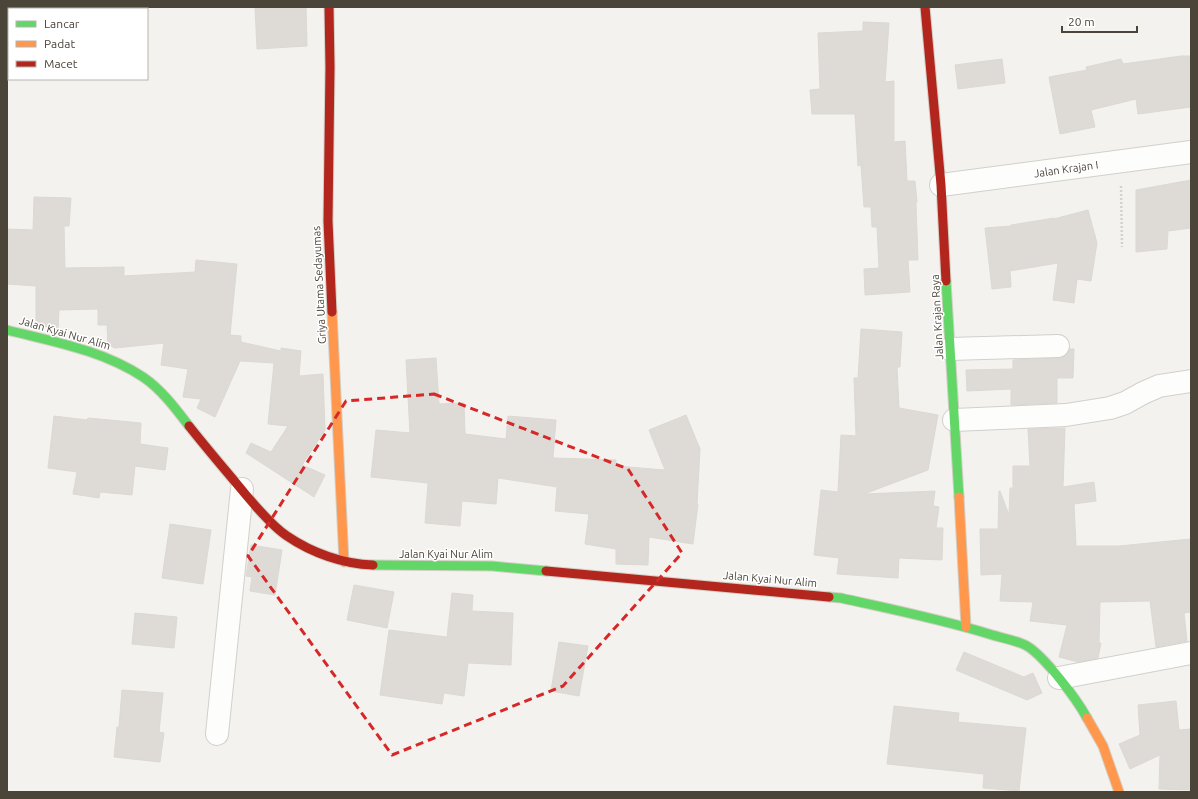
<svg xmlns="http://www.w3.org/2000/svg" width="1198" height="799" font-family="Ubuntu,sans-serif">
<rect width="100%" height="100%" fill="#f4f2ee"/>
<path fill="#dedbd6" stroke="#dcd9d4" d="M 255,7 L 306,7 L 307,46 L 257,49 Z
M 863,22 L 889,23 L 885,82 L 894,81 L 894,142 L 905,141 L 907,181 L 915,181 L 917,202 L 916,203 L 918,260 L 908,260 L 910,292 L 865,295 L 864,269 L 879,268 L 877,227 L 872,227 L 871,207 L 864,207 L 861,165 L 858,166 L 855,114 L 812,114 L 810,90 L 820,89 L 818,33 L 863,31 Z
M 1181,56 L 1191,56 L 1191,107 L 1138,114 L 1136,99 L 1091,110 L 1095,127 L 1060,134 L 1049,77 L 1087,70 L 1086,67 L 1121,59 L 1123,64 Z
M 1002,59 L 1005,83 L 958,89 L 955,65 Z
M 1191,180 L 1191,228 L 1168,231 L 1167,249 L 1136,252 L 1136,190 Z
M 34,197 L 71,198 L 69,226 L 64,226 L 65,268 L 124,267 L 124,276 L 195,272 L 196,260 L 237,264 L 230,335 L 241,336 L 241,342 L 281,351 L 281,348 L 301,351 L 299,376 L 323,374 L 325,430 L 302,465 L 325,475 L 314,497 L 246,453 L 251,443 L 271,452 L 288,426 L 268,424 L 274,363 L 240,361 L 215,417 L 197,408 L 201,399 L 183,397 L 188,369 L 161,365 L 164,343 L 115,348 L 108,345 L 107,325 L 98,325 L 98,309 L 59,310 L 58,330 L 36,324 L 36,286 L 7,284 L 7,229 L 33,230 Z
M 1088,210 L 1097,243 L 1091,281 L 1077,279 L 1074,303 L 1053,300 L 1058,263 L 1010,271 L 1011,287 L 992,289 L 985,228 L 1011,226 L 1011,225 L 1054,218 L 1054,219 Z
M 861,329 L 902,332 L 900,367 L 897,367 L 899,408 L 938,415 L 928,470 L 864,494 L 935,491 L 933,506 L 939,507 L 936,528 L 943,528 L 942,560 L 899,558 L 898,578 L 837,574 L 839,558 L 814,555 L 821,490 L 838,492 L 841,435 L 856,436 L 854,378 L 858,378 Z
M 1070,349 L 1074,349 L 1073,378 L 1057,378 L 1057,403 L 1011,405 L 1011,389 L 967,391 L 966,370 L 1013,369 L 1013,360 L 1059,358 L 1065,356 Z
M 436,358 L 439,404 L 464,403 L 465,434 L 506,439 L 508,416 L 556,420 L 553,458 L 616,460 L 616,466 L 665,470 L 649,430 L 686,415 L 700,449 L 697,504 L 698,504 L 693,544 L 649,537 L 648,565 L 616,564 L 616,549 L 585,544 L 589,514 L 555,511 L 557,487 L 498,478 L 496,504 L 462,501 L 460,526 L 425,523 L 428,483 L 371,477 L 376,430 L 410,433 L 406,360 Z
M 54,416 L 87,420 L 88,418 L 141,423 L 140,444 L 168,448 L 165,470 L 135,466 L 132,495 L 100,492 L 99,498 L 73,494 L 77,472 L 48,468 Z
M 1065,428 L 1063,487 L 1094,482 L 1096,501 L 1074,504 L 1076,546 L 1119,546 L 1191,539 L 1191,612 L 1184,613 L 1187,641 L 1156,647 L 1150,601 L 1100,602 L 1099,643 L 1101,643 L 1098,658 L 1078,662 L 1059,657 L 1067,625 L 1030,621 L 1033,602 L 1000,601 L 1002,574 L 981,575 L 980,529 L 998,529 L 999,491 L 1000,491 L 1009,515 L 1010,488 L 1013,488 L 1013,466 L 1030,466 L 1028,429 Z
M 170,524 L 211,530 L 203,584 L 162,578 Z
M 251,545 L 282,550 L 275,595 L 250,591 L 252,577 L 246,576 Z
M 354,585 L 394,592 L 387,628 L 347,620 Z
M 452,593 L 473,595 L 472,611 L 513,613 L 511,665 L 468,663 L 464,696 L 444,693 L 442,704 L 380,695 L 389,630 L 447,637 Z
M 135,613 L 177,617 L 174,648 L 132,644 Z
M 559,642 L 588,646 L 579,696 L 551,691 Z
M 964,652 L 1024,677 L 1033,673 L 1042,693 L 1027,700 L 956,670 Z
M 122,690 L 163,693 L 159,732 L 164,733 L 160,762 L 114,757 L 117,727 L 119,727 Z
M 1176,701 L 1179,730 L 1191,729 L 1191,790 L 1159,789 L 1160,755 L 1130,769 L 1119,744 L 1140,735 L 1138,705 Z
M 894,706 L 959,713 L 958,722 L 1026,728 L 1019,791 L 983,788 L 984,774 L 887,764 Z"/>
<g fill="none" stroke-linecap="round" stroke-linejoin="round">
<g stroke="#d2d0cb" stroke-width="24">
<path id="street" d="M 941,185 L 1191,152
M 950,349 L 1058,346
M 954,420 L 1066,415 L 1110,408 L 1125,403 L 1143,393 L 1159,386 L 1191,381
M 1059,678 L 1191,653
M 217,734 L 242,489"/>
</g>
<g stroke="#d3cfc5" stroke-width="11">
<path id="fast" d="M 946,281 L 959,497
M 7,330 C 54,342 102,350 143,377 C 161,389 176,409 189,426
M 373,565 L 492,566 L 546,571
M 829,597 L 841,598 C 890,609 940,619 989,634 C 1001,638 1016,640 1027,646 C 1045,657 1076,698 1087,718"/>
</g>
<g stroke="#d3cfc5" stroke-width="11">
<path id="slow" d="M 332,312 L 344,562
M 959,497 L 966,627
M 1087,718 L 1103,746 L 1119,792"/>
</g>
<g stroke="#d3cfc5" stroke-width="11">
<path id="jam" d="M 329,7 L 330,67 L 328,221 L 332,312
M 925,7 L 941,185 L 946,281
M 189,426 C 208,450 227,472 246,495 C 257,508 273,527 287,536 C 312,553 343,564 373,565
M 546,571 L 829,597"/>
</g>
<path stroke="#d3d2cc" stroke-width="2.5" stroke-dasharray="2 2" stroke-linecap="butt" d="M 1121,186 L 1122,247"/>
<use href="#street" stroke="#fdfdfc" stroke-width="22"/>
<use href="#fast" stroke="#63d668" stroke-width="9"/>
<use href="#slow" stroke="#ff974d" stroke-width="9"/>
<use href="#jam" stroke="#b3261e" stroke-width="9"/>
</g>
<path fill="none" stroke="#d62828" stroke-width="3" stroke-dasharray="8 5" stroke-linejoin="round" d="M 434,394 L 628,469 L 682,553 L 563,686 L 392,755 L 248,556 L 346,401 Z"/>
<g text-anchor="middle" stroke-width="3" stroke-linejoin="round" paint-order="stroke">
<g font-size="11" fill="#4b4439" stroke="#fff">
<text transform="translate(1066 169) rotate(-8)" y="4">Jalan Krajan I</text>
<text transform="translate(319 285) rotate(-93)" y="4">Griya Utama Sedayumas</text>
<text transform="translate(937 317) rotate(-93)" y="4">Jalan Krajan Raya</text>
<text transform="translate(65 333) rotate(16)" y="4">Jalan Kyai Nur Alim</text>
<text x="446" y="558">Jalan Kyai Nur Alim</text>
<text transform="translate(770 579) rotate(5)" y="4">Jalan Kyai Nur Alim</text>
</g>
</g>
<rect width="1198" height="799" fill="none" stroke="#4b4439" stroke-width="16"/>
<rect x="8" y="8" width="140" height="72" fill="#ffffff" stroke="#b7b4b0"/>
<rect x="16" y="21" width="20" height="6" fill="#63d668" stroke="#b7b4b0"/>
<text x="44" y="28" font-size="12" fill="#4b4439">Lancar</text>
<rect x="16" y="41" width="20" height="6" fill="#ff974d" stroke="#b7b4b0"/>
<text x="44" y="48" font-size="12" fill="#4b4439">Padat</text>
<rect x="16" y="61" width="20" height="6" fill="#b3261e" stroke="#b7b4b0"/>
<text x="44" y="68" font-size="12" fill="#4b4439">Macet</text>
<path d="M1062 26v6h75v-6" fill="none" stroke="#4b4439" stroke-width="2"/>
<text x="1068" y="26" font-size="12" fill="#4b4439" stroke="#ffffff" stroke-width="3" paint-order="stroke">20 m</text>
</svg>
